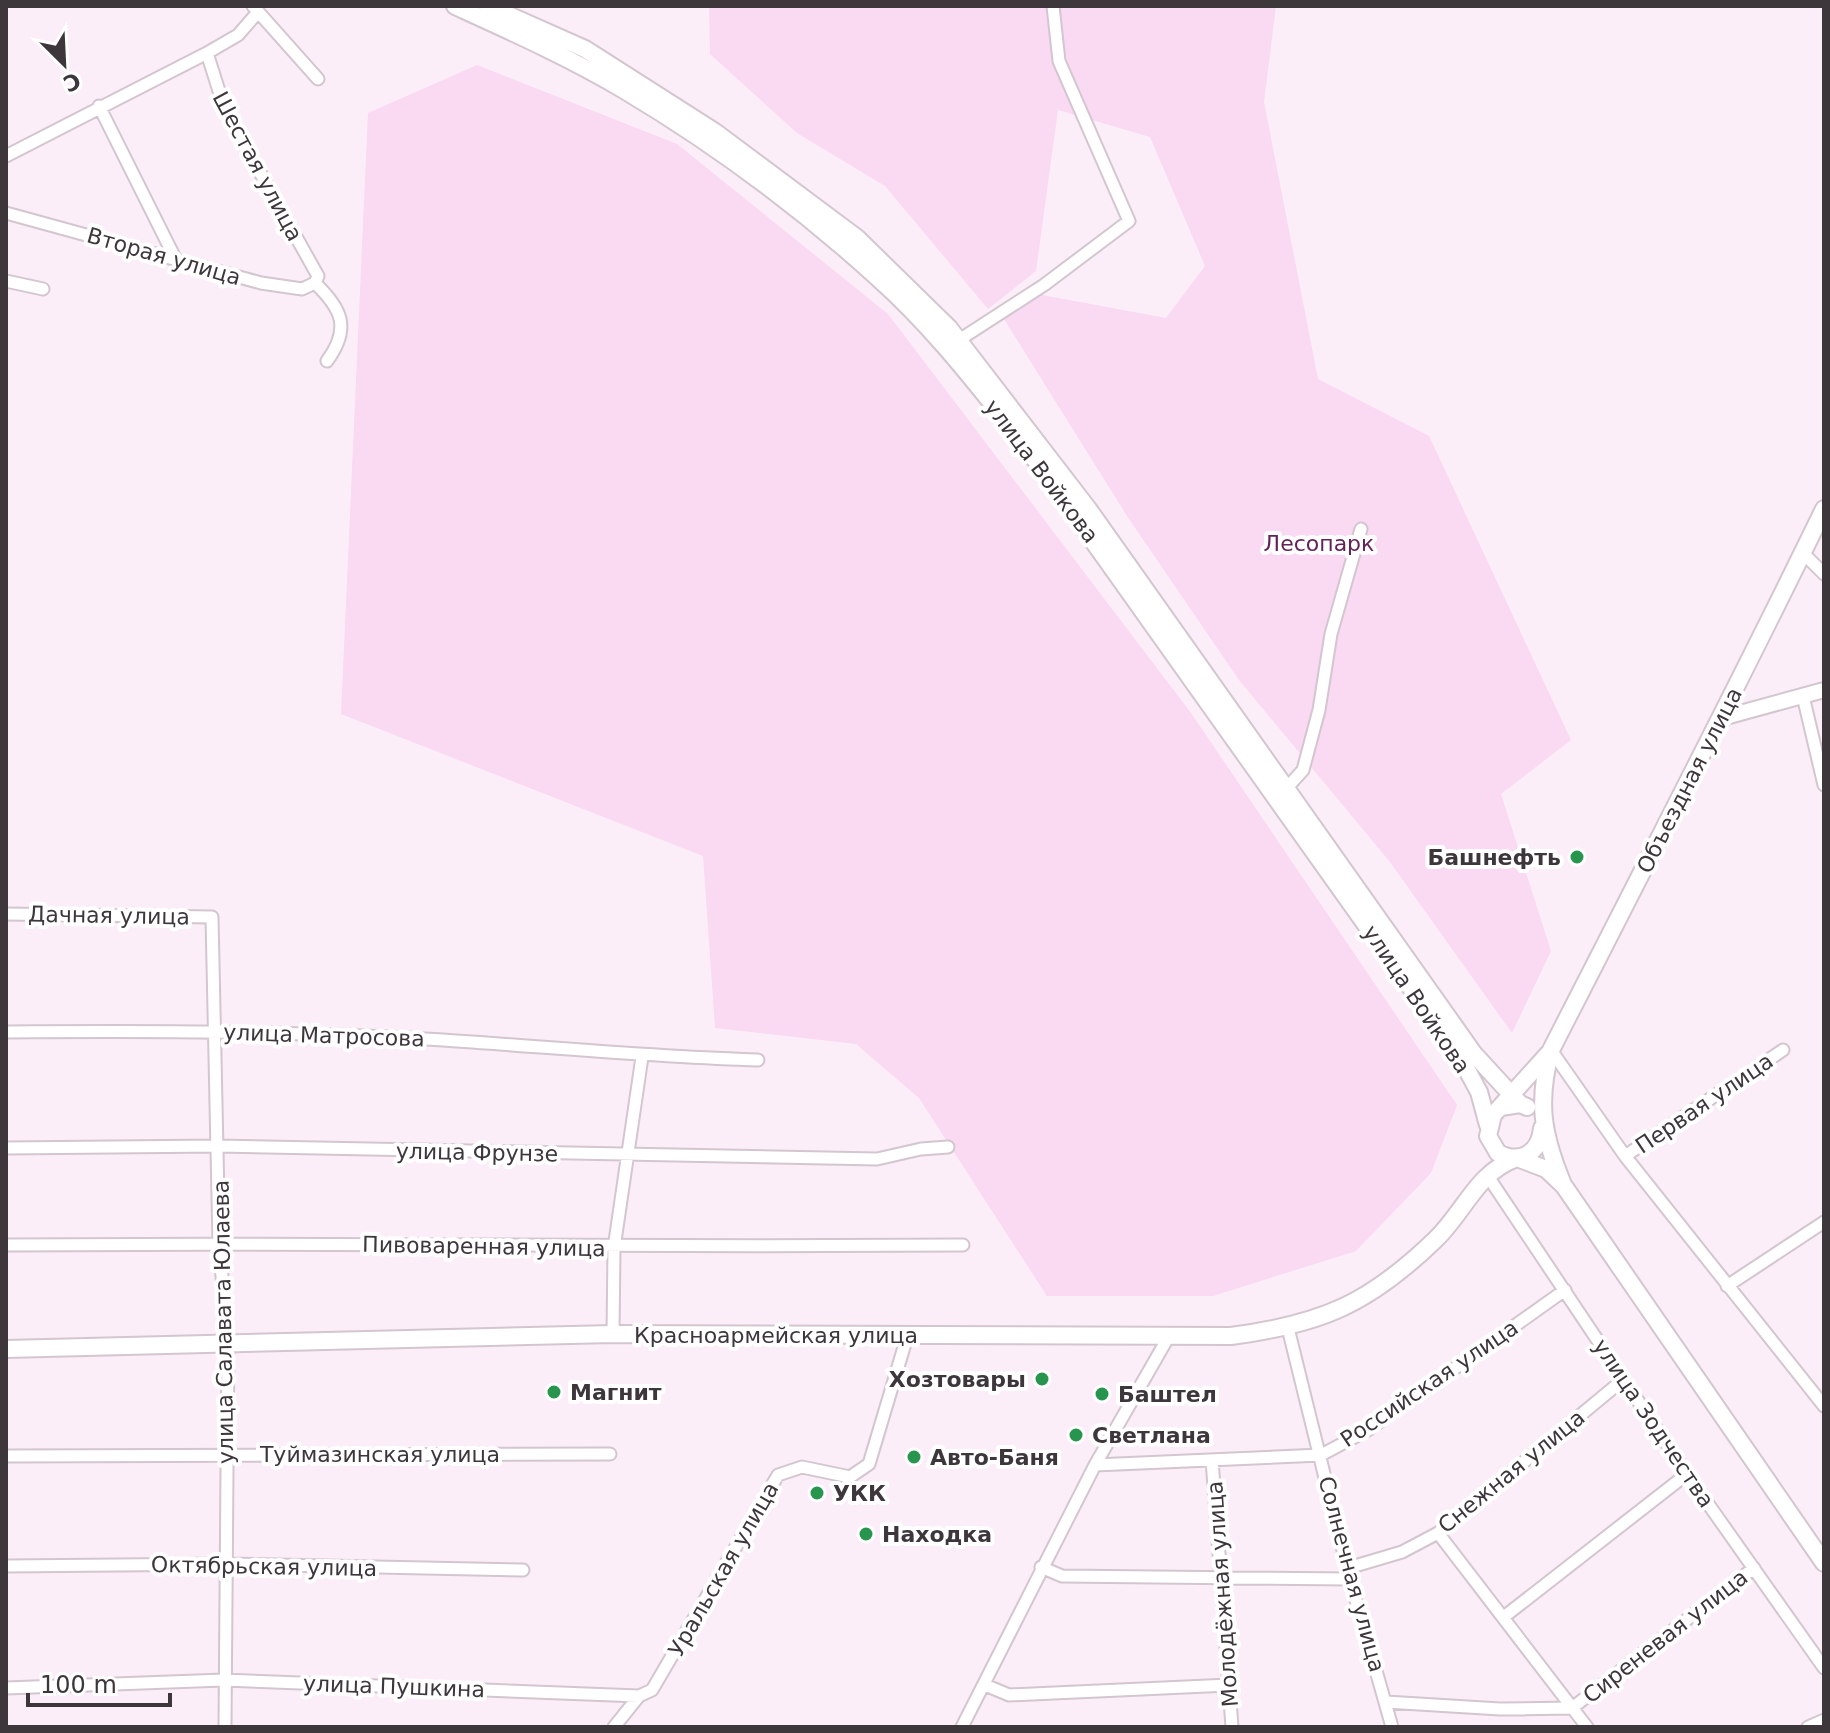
<svg xmlns="http://www.w3.org/2000/svg" width="1830" height="1733" font-family="'DejaVu Sans',sans-serif">
<rect width="100%" height="100%" fill="#fceef8"/>
<path fill="#fad9f2" d="M 709,6 L 1276,6 L 1264,102 L 1318,379 L 1429,436 L 1571,740 L 1501,794 L 1551,951 L 1512,1033 L 1390,862 L 1239,680 L 1127,516 L 1004,319 L 1037,294 L 1166,318 L 1205,266 L 1150,137 L 1058,110 L 1036,271 L 988,309 L 885,186 L 797,133 L 710,54 Z
M 477,65 L 677,144 L 888,314 L 1191,713 L 1457,1105 L 1431,1173 L 1356,1251 L 1213,1296 L 1047,1296 L 919,1098 L 856,1044 L 715,1028 L 703,856 L 341,714 L 368,113 Z"/>
<g fill="none" stroke-linecap="round" stroke-linejoin="round">
<g stroke="#d3c6cf" stroke-width="15">
<path id="minor" d="M 253,6 L 318,79
M 99,106 L 177,262
M 6,156 L 207,53 L 238,35 L 258,12
M 6,213 L 261,283 L 302,289 L 315,283 L 318,276 L 225,110 L 207,53
M 6,281 L 43,289
M 315,283 C 342,309 351,328 327,361
M 959,340 L 1044,285 L 1129,221 L 1059,61 L 1053,6
M 1803,553 L 1824,574
M 1803,696 L 1824,785
M 1285,790 L 1303,770 L 1319,710 L 1331,634 L 1361,529
M 6,914 L 212,917 L 219,1243 L 228,1343 L 225,1727
M 6,1032 C 152,1031 297,1031 443,1040 C 549,1047 653,1057 758,1060
M 1551,1050 L 1625,1156 L 1824,1406
M 6,1148 L 219,1146 L 877,1159 L 921,1149 L 948,1147
M 1625,1156 L 1783,1050
M 1487,1175 L 1687,1474 L 1824,1668
M 6,1245 C 325,1242 644,1248 963,1245
M 1727,1286 L 1824,1222
M 1288,1328 L 1350,1579 L 1392,1727
M 613,1334 L 614,1248 L 642,1057
M 6,1456 L 610,1454
M 1212,1460 L 1232,1727
M 1095,1465 L 1321,1455 L 1368,1430 L 1565,1290
M 1438,1533 L 1587,1727
M 6,1566 L 227,1564 L 523,1570
M 1041,1567 L 1062,1576 L 1350,1579
M 1348,1568 L 1402,1552 L 1438,1533 L 1624,1379
M 1505,1616 L 1687,1474
M 985,1685 L 1009,1695 L 1229,1685
M 6,1688 L 224,1680 L 639,1696
M 1386,1702 L 1500,1709 L 1572,1708 L 1754,1568
M 614,1727 L 639,1696 L 652,1690 L 778,1475 L 802,1467 L 850,1477 L 869,1464 L 907,1337
M 962,1727 L 1095,1465 L 1169,1336
M 1808,1727 L 1824,1720"/>
</g>
<g stroke="#d3c6cf" stroke-width="18">
<path id="tertiary" d="M 1722,718 L 1824,690"/>
</g>
<g stroke="#d3c6cf" stroke-width="20">
<path id="secondary" d="M 455,6 C 512,32 570,58 624,90 C 713,143 801,208 878,278 C 931,325 975,382 1019,437 L 1460,1057 L 1479,1092 L 1488,1125
M 488,6 L 585,49 L 715,132 L 857,238 L 949,328 L 1089,510 L 1474,1054 L 1520,1104
M 1501,1107 L 1520,1104 L 1527,1107
M 1542,1128 C 1540,1152 1521,1165 1498,1153 L 1488,1136 L 1493,1115 L 1548,1054
M 1562,1182 C 1542,1133 1537,1101 1551,1050 C 1643,870 1736,690 1824,509
M 6,1349 L 613,1334 L 1231,1336 C 1322,1324 1369,1304 1436,1239 C 1465,1211 1477,1172 1517,1158 L 1546,1169 L 1564,1186 L 1824,1563"/>
</g>
<use href="#minor" stroke="#fff" stroke-width="11"/>
<use href="#tertiary" stroke="#fff" stroke-width="14"/>
<use href="#secondary" stroke="#fff" stroke-width="16"/>
</g>
<g fill="#28954e" stroke="#fff" stroke-width="3">
<circle cx="1577" cy="857" r="8"/>
<circle cx="1042" cy="1379" r="8"/>
<circle cx="554" cy="1392" r="8"/>
<circle cx="1102" cy="1394" r="8"/>
<circle cx="1076" cy="1435" r="8"/>
<circle cx="914" cy="1457" r="8"/>
<circle cx="817" cy="1493" r="8"/>
<circle cx="866" cy="1534" r="8"/>
</g>
<g text-anchor="middle" stroke-width="8" stroke-linejoin="round" paint-order="stroke">
<g font-size="22" fill="#3d373b" stroke="#fff">
<text transform="translate(258 166) rotate(62)" y="8">Шестая улица</text>
<text transform="translate(164 256) rotate(16)" y="8">Вторая улица</text>
<text transform="translate(1042 471) rotate(53)" y="8">улица Войкова</text>
<text transform="translate(1689 780) rotate(-63)" y="8">Объездная улица</text>
<text transform="translate(109 915) rotate(1)" y="8">Дачная улица</text>
<text transform="translate(1417 999) rotate(56)" y="8">улица Войкова</text>
<text transform="translate(324 1035) rotate(2)" y="8">улица Матросова</text>
<text transform="translate(1704 1103) rotate(-34)" y="8">Первая улица</text>
<text transform="translate(477 1152) rotate(1)" y="8">улица Фрунзе</text>
<text transform="translate(484 1246) rotate(1)" y="8">Пивоваренная улица</text>
<text transform="translate(223 1322) rotate(-91)" y="8">улица Салавата Юлаева</text>
<text x="776" y="1343">Красноармейская улица</text>
<text transform="translate(1429 1383) rotate(-34)" y="8">Российская улица</text>
<text transform="translate(1654 1423) rotate(56)" y="8">улица Зодчества</text>
<text x="380" y="1462">Туймазинская улица</text>
<text transform="translate(1511 1471) rotate(-39)" y="8">Снежная улица</text>
<text transform="translate(264 1566) rotate(1)" y="8">Октябрьская улица</text>
<text transform="translate(723 1569) rotate(-60)" y="8">Уральская улица</text>
<text transform="translate(1352 1574) rotate(75)" y="8">Солнечная улица</text>
<text transform="translate(1222 1594) rotate(-94)" y="8">Молодёжная улица</text>
<text transform="translate(1665 1636) rotate(-38)" y="8">Сиреневая улица</text>
<text transform="translate(394 1686) rotate(2)" y="8">улица Пушкина</text>
</g>
<g font-size="22" fill="#632358" stroke="#fff">
<text x="1319" y="551">Лесопарк</text>
</g>
<g font-size="22" font-weight="bold" fill="#3d373b" stroke="#fff" text-anchor="start">
<text x="1561" y="865" text-anchor="end">Башнефть</text>
<text x="1026" y="1387" text-anchor="end">Хозтовары</text>
<text x="570" y="1400">Магнит</text>
<text x="1118" y="1402">Баштел</text>
<text x="1092" y="1443">Светлана</text>
<text x="930" y="1465">Авто-Баня</text>
<text x="833" y="1501">УКК</text>
<text x="882" y="1542">Находка</text>
</g>
</g>
<rect width="1830" height="1733" fill="none" stroke="#3d373b" stroke-width="16"/>
<g transform="translate(64 64) rotate(156)" stroke="#ffffff" stroke-width="6" paint-order="stroke">
<path d="M0-6L14 30L0 20L-14 30Z" fill="#3d373b"/>
<text y="-12" font-size="22" font-weight="bold" text-anchor="middle" fill="#3d373b">С</text>
</g>
<path d="M28 1693v12h142v-12" fill="none" stroke="#3d373b" stroke-width="4"/>
<text x="40" y="1693" font-size="24" fill="#3d373b" stroke="#ffffff" stroke-width="6" paint-order="stroke">100 m</text>
</svg>
